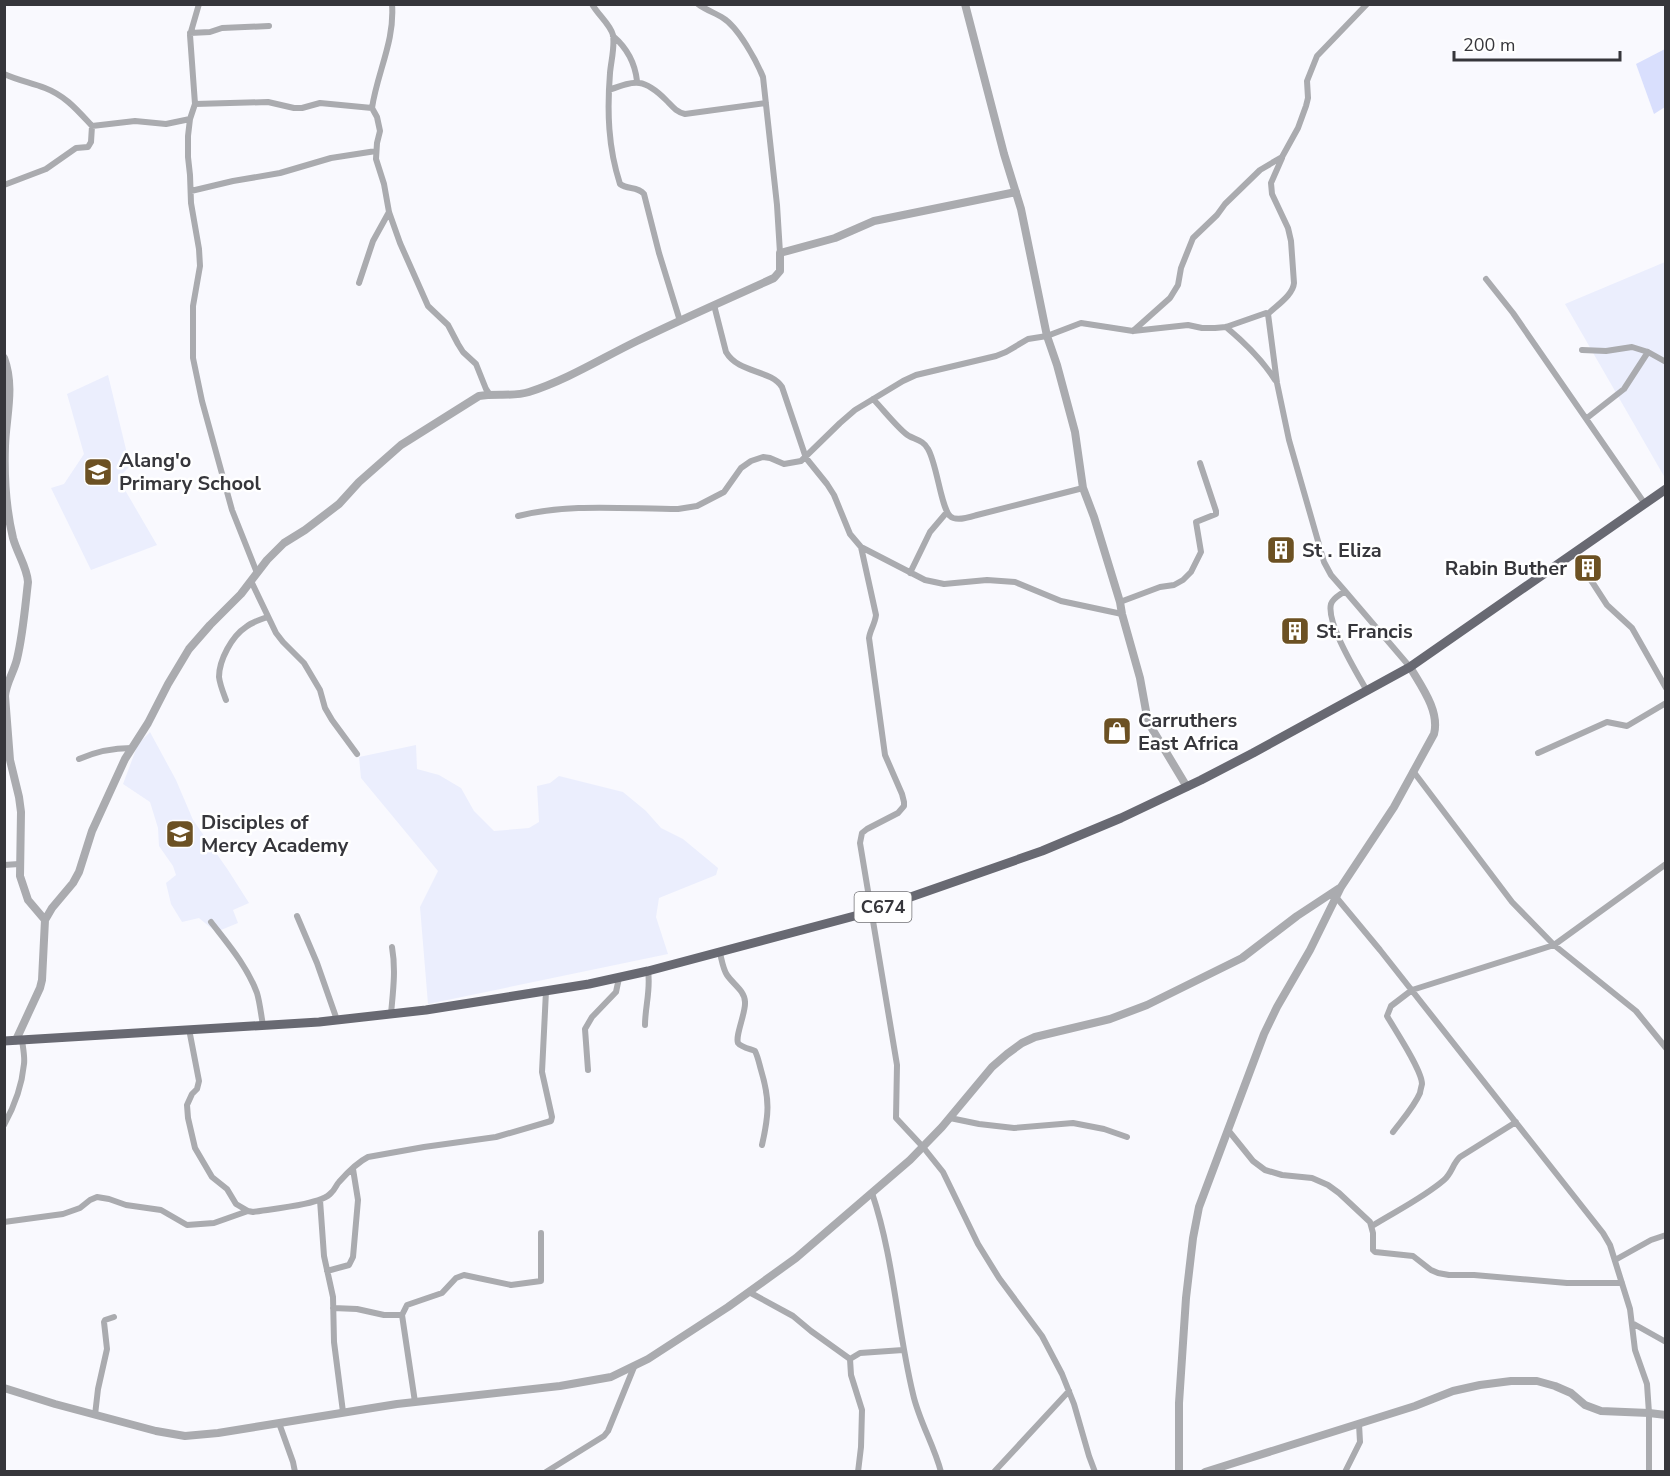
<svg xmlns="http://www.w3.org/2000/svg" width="1670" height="1476" font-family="'Nunito Sans',sans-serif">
<rect width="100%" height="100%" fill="#f9f9fe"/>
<path fill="#ebeefd" d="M 1665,262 L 1665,478 L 1565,304 Z
M 108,375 L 130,466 L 118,478 L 157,545 L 91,570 L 51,488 L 64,484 L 84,454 L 67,394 Z
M 150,732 L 176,780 L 193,820 L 228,870 L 249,903 L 233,910 L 238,923 L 216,932 L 199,918 L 182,922 L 171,904 L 166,883 L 176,875 L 173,866 L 159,846 L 158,828 L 150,802 L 123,784 L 138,744 Z
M 416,745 L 417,769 L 439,775 L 461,788 L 474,811 L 494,831 L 529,828 L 539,822 L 537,786 L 550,783 L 559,776 L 623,792 L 646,811 L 661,828 L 683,839 L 718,868 L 716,875 L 659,898 L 656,917 L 668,954 L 428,1004 L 420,907 L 438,871 L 361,778 L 359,757 Z"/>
<path fill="#d9dffd" d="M 1665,49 L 1665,107 L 1654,114 L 1636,64 Z"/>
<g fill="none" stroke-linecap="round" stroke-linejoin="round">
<path stroke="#aaabaf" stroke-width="6" d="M 199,4 L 190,35 L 195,104 L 190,119 L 188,136 L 188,157 L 190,175 L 191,203 L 199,249 L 200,266 L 193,306 L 193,358 L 202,401 L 232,510 L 257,573
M 392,4 C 395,41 377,73 372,108 L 377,117 L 380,131 L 377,143 L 376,159 L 384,184 L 389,212 L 400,243 L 428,306 L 448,325 L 458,344 L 463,352 L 476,364 L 486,389 L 490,395
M 592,4 C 598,15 610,24 613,35 C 615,47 611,61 610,73 C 607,111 608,147 620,184 C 628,190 637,186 644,194 L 659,253 L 680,321
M 698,4 C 706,10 715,13 723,18 C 738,27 756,60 763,77 L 777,205 L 780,253
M 190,33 L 210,32 L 222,28 L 269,26
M 613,36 C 627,48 635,63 637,81
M 4,74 C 17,80 32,83 45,88 C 66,96 78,111 92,126 L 91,142 L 88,147 L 76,148 L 46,169 L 4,185
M 609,90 C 636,80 644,78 666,100 C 672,106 676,112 685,114 L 766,103
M 195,104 L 268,102 L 294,108 L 302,108 L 320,103 L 372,108
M 92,126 L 135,121 L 166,124 L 190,119
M 191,191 L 233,181 L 280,173 L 331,158 L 376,151
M 1486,279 L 1513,313 L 1645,504
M 359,283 L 373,241 L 389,212
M 714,305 L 726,352 C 739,374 770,369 782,387 L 806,458 L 827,484 L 834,495 L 850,534 L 861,547 L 925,580 L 944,584 L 987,580 L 1015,582 L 1061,601 L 1122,614
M 1268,314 C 1277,305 1293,295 1294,283 L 1291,241 L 1288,228 L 1272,194 L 1271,183 L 1282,158
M 1226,327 C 1245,343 1262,359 1275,380
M 1133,331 L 1170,298 L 1178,285 L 1181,268 L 1193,238 L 1217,215 L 1225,204 L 1260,170 L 1282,157 L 1298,128 L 1306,106 L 1308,98 L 1307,81 L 1317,56 L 1367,4
M 1582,350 L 1606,351 L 1632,347 L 1648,352 L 1666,362
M 873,399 C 882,408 900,431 909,436 C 917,440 924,441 928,449 C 937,464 941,508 950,516 C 956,522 970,517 977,515 L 1083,488
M 1587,418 L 1624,389 L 1648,352
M 518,516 C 569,503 626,509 678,509 L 697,506 L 724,492 L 741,468 L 751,461 L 763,457 L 770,458 L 784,464 L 801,461 L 840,423 L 855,410 L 903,381 L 916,375 L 996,356 L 1006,352 L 1028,339 L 1047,336 L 1081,323 L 1133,331 L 1188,325 L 1202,328 L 1215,328 L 1226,327 L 1266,313 L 1268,314 L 1277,383 L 1289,440 L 1324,562 L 1331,575 L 1345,591 L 1410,667
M 861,547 L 876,615 C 875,624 870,630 869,638 L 885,755 L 902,794 L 904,802 L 904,806 L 898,813 L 867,829 L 862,833 L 860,843 L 897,1065 L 896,1118 L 923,1147 L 943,1172 L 978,1244 L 999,1278 L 1042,1336 L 1062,1374 L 1074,1404 L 1089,1456 L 1095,1472
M 1574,554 L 1607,605 L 1632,628 L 1666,688
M 910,573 L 930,532 L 947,512
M 251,581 L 276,633 L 283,642 L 304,663 L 320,690 L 325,708 L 332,720 L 357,754
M 1345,591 C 1340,595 1333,598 1331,604 C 1326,623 1357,673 1367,691
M 1120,602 L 1160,587 L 1174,585 L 1183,580 L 1191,572 L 1201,552 L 1196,522 L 1216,514 L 1216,511 L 1200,463
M 226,700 C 223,692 220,685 219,677 C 219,660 232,636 246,627 C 252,622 260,620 267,617
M 1538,753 L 1607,722 L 1627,726 L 1666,703
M 79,759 C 95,752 114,748 131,748
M 1413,771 L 1512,902 L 1554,945 L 1636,1011 L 1666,1048
M 4,865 L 19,864
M 1336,897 L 1380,950 L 1603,1233 L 1610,1245 L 1630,1309 L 1635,1350 L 1647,1384 L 1649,1413 L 1649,1472
M 297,916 L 317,963 L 337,1020
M 211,922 C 228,944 247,966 257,993 C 260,1003 261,1015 263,1025
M 720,953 C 722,961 723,969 727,975 C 733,984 745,991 745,1002 C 746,1012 735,1036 738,1043 C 741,1047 750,1049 755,1051 C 758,1057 759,1063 761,1070 C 770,1100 769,1114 762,1145
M 391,1014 C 393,991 396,970 392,947
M 645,1025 C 645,1007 651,989 648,971
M 189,1029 L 199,1081 L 197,1089 L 192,1094 L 187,1105 L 188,1118 L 195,1148 L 212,1177 L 227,1189 L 236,1204 L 248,1211
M 588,1070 L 585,1029 L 592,1017 L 616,992 L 619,978
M 950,1118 L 979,1124 L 1014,1128 L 1073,1123 L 1104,1129 L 1127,1137
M 4,1125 C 14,1107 22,1085 24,1064 C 25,1057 23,1048 22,1040
M 1228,1130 L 1253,1161 L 1265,1170 L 1282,1175 L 1312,1178 L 1328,1185 L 1339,1193 L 1370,1222 L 1373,1233 L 1373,1250 L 1375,1252 L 1413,1256 L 1431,1270 L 1438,1273 L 1449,1275 L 1474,1275 L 1567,1283 L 1622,1283
M 1393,1132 C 1402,1120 1414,1107 1420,1093 C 1420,1092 1422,1084 1422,1084 C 1422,1070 1395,1030 1387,1016 L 1391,1006 L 1412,990 L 1554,945 L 1666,864
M 872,1193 C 894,1258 897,1328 913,1394 C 919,1421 934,1445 941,1472
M 320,1200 L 324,1256 L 333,1297 L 334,1342 L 343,1412
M 4,1222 L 63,1214 L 80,1208 L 90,1200 L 97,1197 L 109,1199 L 126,1205 L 161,1210 L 187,1225 L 214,1223 L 248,1211 L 253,1212 C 270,1209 321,1205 331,1193 C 335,1190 336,1185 339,1182 C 347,1173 358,1162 368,1157 L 424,1147 L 496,1137 L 551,1121 L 552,1117 L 542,1072 L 546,991
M 1372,1226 C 1396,1211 1423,1198 1444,1180 C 1452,1173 1453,1163 1460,1157 L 1516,1122
M 1615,1260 L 1651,1240 L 1666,1235
M 327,1271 L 349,1265 L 353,1257 L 358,1200 L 353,1169
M 749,1292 L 793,1316 L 811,1331 L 850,1359 L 851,1375 L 862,1410 L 861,1447 L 858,1472
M 333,1308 L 357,1309 L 384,1315 L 402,1315
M 1632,1323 L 1666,1342
M 850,1359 L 860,1353 L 903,1350
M 415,1402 L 402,1315 L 407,1305 L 442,1293 L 456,1278 L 464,1275 L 511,1285 L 541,1281 L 541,1233
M 95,1415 L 98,1389 L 107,1349 L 104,1322 L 105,1320 L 114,1317
M 279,1423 L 293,1462 L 295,1472
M 546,1472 L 604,1436 L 608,1431 L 634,1367
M 994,1472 L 1069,1391
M 1345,1472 L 1360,1442 L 1359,1424"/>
<path stroke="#aaabaf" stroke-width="8" d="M 965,4 L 1004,154 L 1021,209 L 1047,336 L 1057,365 L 1075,432 L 1083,488 L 1094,517 L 1120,602 L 1122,614 L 1140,678 L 1148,722 L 1187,787
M 4,358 C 15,387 6,416 5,446 C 4,476 6,509 13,538 C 17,553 27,567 28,582 C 25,608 23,634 17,659 C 14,672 6,683 5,696 L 10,760 L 19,797 L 21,812 L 20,876 L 28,900 L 45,920
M 16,1040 L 40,988 L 42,980 L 45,920 L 52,908 L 73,883 L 79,872 L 92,831 L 125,759 L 148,723 L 168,684 L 189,649 L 210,625 L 241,594 L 267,560 L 284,543 L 305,530 L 339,504 L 359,482 L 401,445 L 479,396 C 496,393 513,397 529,392 C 567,380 602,358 637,341 C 682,319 728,299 774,278 L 780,271 L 780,253 L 835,238 L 874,221 L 1016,192
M 4,1388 L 55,1404 L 156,1431 L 185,1436 L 218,1433 L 397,1404 L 560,1386 L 611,1377 L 648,1359 L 728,1307 L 796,1258 L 910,1160 L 942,1127 L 992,1067 L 1007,1054 L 1022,1043 L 1035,1037 L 1110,1019 L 1147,1005 L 1242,958 L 1297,916 L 1341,887
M 1179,1472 L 1179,1403 L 1186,1298 L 1193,1238 L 1199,1207 L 1264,1034 L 1277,1007 L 1310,950 L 1341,887 L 1394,807 L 1434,734 C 1440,711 1421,686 1410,667
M 1205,1472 L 1415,1406 L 1453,1391 L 1480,1385 L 1511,1381 L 1537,1381 L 1555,1386 L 1571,1393 L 1585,1405 L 1601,1411 L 1649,1413 L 1666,1415"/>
<path stroke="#686972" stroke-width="9" d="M 4,1041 L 319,1022 L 426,1010 L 589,984 L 648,971 L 862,914 L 1042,851 L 1121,818 L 1201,780 L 1253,753 L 1410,667 L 1666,489"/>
</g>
<defs>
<g id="school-square" transform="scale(1.5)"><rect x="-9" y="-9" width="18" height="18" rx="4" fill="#6c5123" stroke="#fff"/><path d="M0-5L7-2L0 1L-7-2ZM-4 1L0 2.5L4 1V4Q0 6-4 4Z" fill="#fff"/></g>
<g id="building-square" transform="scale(1.5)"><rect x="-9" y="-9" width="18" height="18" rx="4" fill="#6c5123" stroke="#fff"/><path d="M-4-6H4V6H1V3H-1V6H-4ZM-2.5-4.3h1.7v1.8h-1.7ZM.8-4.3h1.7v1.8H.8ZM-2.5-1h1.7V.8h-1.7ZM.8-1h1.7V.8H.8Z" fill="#fff"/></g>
<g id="shop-square" transform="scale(1.5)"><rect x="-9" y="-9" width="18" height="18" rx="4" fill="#6c5123" stroke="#fff"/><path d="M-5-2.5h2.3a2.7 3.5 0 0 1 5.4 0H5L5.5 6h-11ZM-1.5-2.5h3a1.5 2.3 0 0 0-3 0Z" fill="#fff"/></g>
</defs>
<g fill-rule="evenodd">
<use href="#school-square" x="98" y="472"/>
<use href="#building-square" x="1281" y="550"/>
<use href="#building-square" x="1588" y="568"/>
<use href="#building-square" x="1295" y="631"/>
<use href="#shop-square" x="1117" y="731"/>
<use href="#school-square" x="180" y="834"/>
</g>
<g text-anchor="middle" stroke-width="5" stroke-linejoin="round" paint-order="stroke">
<rect fill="#fff" stroke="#727276" stroke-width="1.5" x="854.5" y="892" width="57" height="30" rx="4.5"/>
<g font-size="18" font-weight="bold" fill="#36363b">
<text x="883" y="913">C674</text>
</g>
<g font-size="20" font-weight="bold" fill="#36363b" stroke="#fff" text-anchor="start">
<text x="119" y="467">Alang'o<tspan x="119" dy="23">Primary School</tspan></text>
<text x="1302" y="557">St . Eliza</text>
<text x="1567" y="575" text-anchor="end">Rabin Buther</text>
<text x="1316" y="638">St. Francis</text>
<text x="1138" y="727">Carruthers<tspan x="1138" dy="23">East Africa</tspan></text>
<text x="201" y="829">Disciples of<tspan x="201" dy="23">Mercy Academy</tspan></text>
</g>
</g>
<rect width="1670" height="1476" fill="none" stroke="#36363b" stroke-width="12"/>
<path d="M1454 51v9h166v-9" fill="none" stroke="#36363b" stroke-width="3"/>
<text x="1463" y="51" font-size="18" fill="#36363b" stroke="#ffffff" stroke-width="4.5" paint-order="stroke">200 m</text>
</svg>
